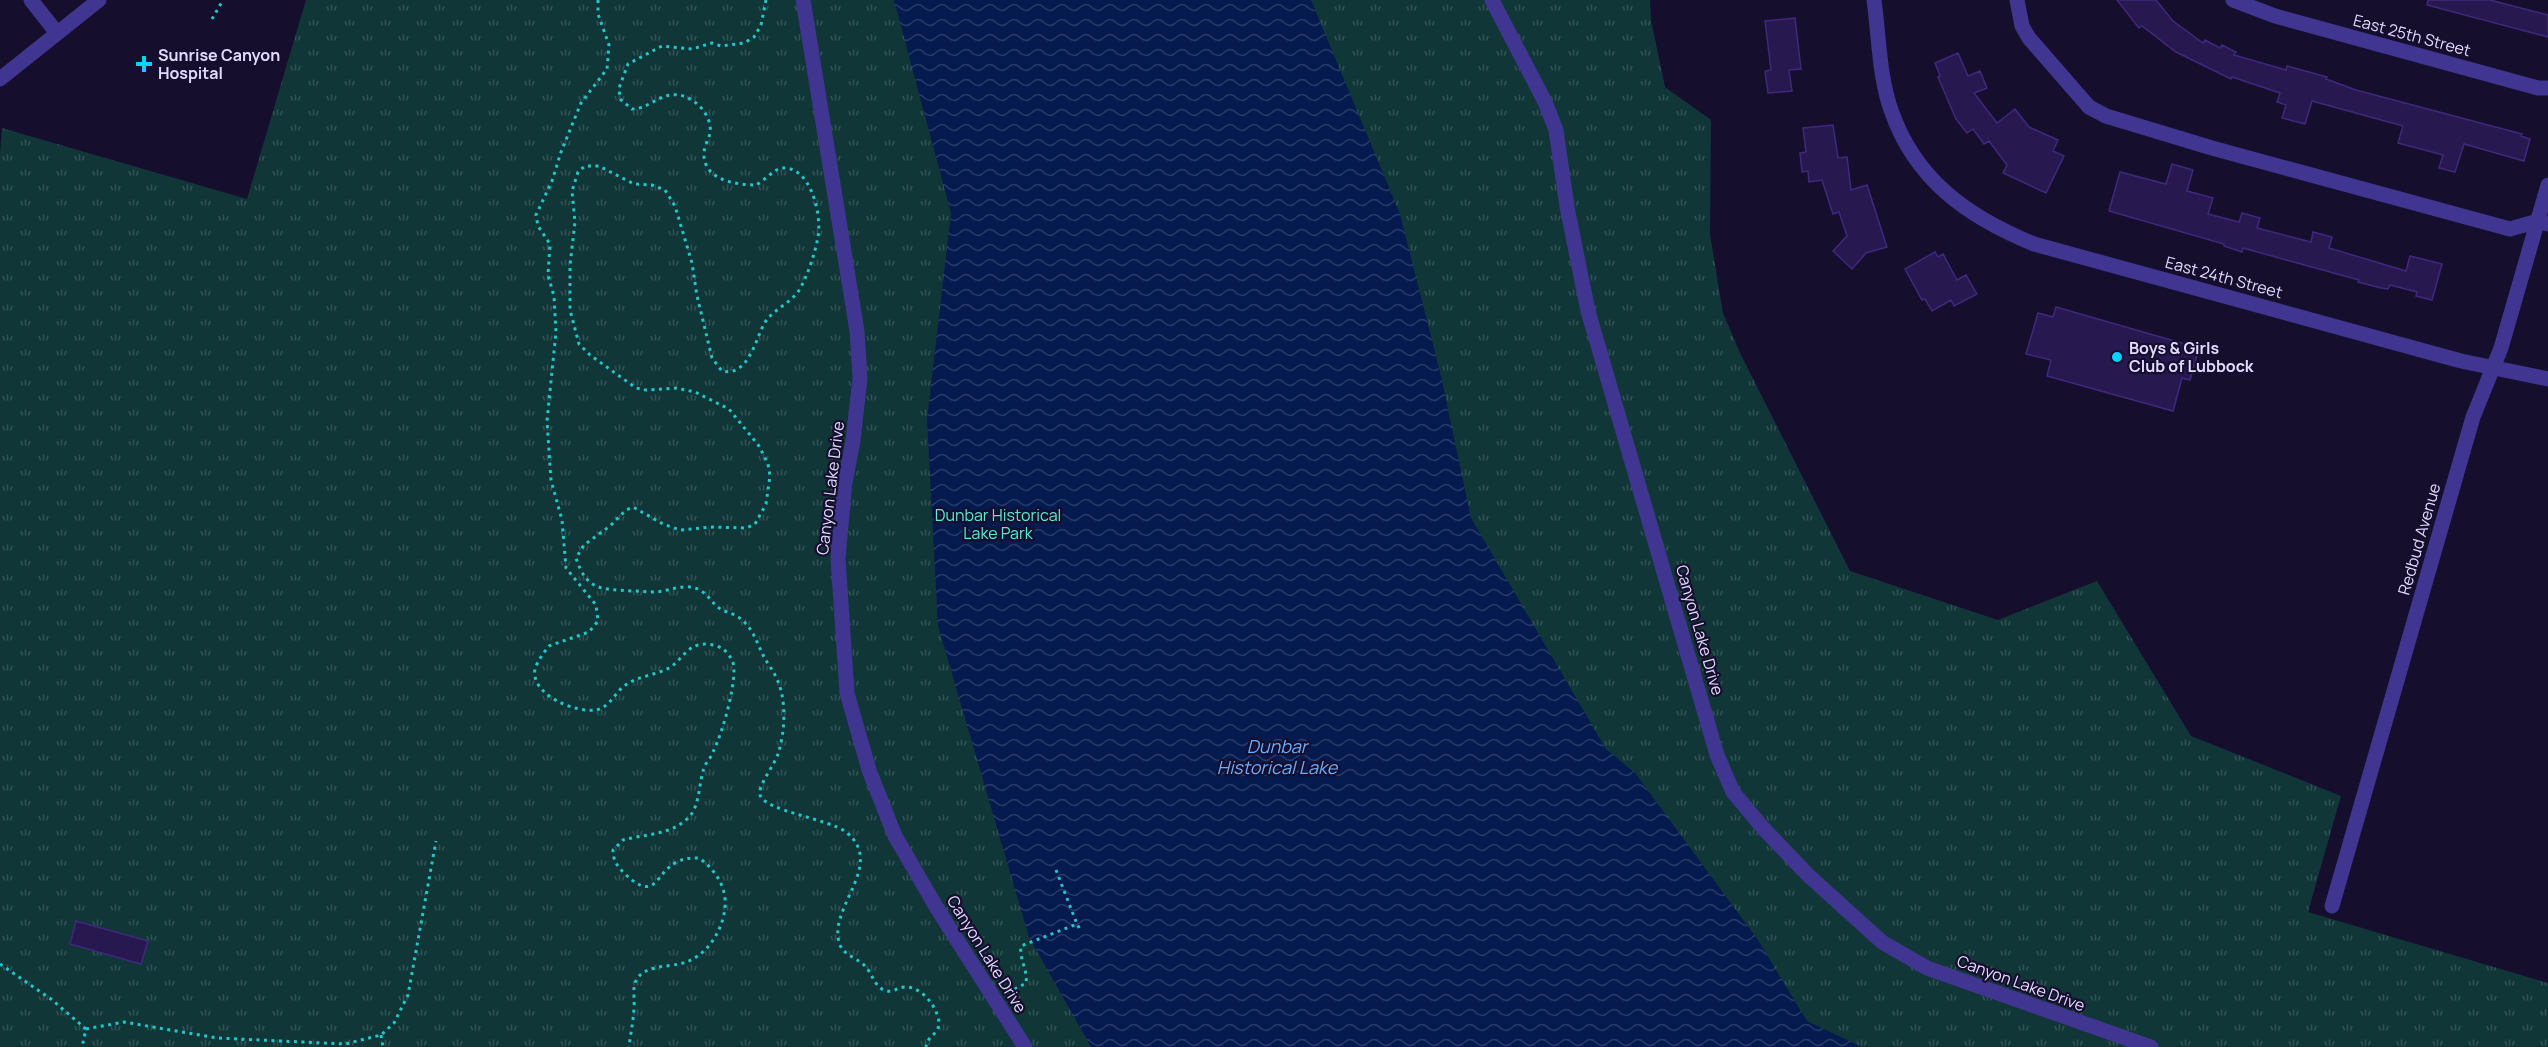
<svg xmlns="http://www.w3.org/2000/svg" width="2548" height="1047" font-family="Manrope,sans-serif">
<defs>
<pattern id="park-tufts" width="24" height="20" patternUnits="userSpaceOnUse" patternTransform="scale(1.5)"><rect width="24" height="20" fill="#113637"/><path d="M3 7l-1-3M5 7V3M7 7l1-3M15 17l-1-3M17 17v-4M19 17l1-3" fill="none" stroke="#335255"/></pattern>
<pattern id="water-waves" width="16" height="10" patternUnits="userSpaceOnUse" patternTransform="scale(1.5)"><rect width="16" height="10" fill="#051a4f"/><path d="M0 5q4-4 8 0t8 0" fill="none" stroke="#293b69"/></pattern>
</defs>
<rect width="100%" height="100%" fill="#160e2d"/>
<path fill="url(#park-tufts)" d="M 306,0 L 1650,0 L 1651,20 L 1665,87 L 1711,120 L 1710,234 L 1723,313 L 1740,353 L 1850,571 L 1998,620 L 2097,581 L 2191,736 L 2341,796 L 2308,912 L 2548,983 L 2548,1047 L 0,1047 L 0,154 L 2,128 L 247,199 Z"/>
<path fill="url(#water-waves)" d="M 894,0 L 1311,0 L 1400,214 L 1441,376 L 1471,518 L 1606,749 L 1635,773 L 1758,940 L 1807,1021 L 1862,1047 L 1091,1047 L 1029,937 L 938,626 L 927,420 L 951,213 Z"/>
<path fill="#281850" stroke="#40287e" stroke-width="1.5" d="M 2117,0 L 2156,0 L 2173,21 L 2203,43 L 2205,40 L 2220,48 L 2222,45 L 2236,52 L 2234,55 L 2286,70 L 2287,66 L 2327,77 L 2326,79 L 2356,90 L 2522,134 L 2521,136 L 2530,139 L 2524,161 L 2464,144 L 2455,172 L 2439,168 L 2443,155 L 2398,143 L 2403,126 L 2312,101 L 2305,124 L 2282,118 L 2286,105 L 2277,102 L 2280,93 L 2232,77 L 2231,79 L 2176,52 L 2142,26 L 2139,28 Z
M 2428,0 L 2490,0 L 2548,15 L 2548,37 L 2427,5 Z
M 1795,18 L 1801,69 L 1789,70 L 1792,91 L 1768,93 L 1765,71 L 1771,70 L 1765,21 Z
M 1958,53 L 1968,76 L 1980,71 L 1987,88 L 1974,93 L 1997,123 L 2015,109 L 2029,127 L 2058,140 L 2053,151 L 2064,156 L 2046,193 L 2003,173 L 2007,165 L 1989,141 L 1984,144 L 1973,129 L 1967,133 L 1956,119 L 1938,77 L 1940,76 L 1935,63 Z
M 1833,125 L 1838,158 L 1847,157 L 1851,190 L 1867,185 L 1887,247 L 1866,253 L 1852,269 L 1833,251 L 1847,236 L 1839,212 L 1833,214 L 1822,180 L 1809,182 L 1808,171 L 1802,172 L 1800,153 L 1806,152 L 1803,128 Z
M 2172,164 L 2193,170 L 2187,191 L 2213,198 L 2208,214 L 2239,222 L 2242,213 L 2260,218 L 2257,228 L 2311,242 L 2313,232 L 2332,237 L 2329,248 L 2406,271 L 2410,256 L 2442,264 L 2432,300 L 2416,296 L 2417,292 L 2390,285 L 2388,289 L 2381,288 L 2358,282 L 2359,280 L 2243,248 L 2242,252 L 2224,246 L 2224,244 L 2109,211 L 2120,172 L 2166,184 Z
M 1935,252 L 1938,257 L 1943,254 L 1957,280 L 1966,275 L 1977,294 L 1954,306 L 1951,300 L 1932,311 L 1925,299 L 1922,300 L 1905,269 Z
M 2056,307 L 2199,348 L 2190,380 L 2182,378 L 2173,411 L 2047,376 L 2051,360 L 2026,354 L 2038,313 L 2053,317 Z
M 76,921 L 148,941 L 141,964 L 70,944 Z"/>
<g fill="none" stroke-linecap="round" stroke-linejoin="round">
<path stroke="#23c6ca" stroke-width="3" stroke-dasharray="3 4.5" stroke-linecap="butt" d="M 598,0 L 598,14 L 609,45 L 607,69 L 581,103 L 561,152 L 552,181 L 536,215 L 538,226 L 550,244 L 548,275 L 554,296 L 556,332 L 547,421 L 551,480 L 562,520 L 566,568 L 596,605 L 598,621 L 589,632 L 549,646 C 544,652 537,662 535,669 C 530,695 576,713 596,710 C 611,707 615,691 627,684 C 639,676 656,675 669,668 C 678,663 684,652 693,647 C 701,642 716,644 723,649 C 729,654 734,661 734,669 C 734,692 723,731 713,752 C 711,758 706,762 704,768 C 699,782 700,804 690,816 C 673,835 645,834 623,840 L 613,850 C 613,861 618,867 625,874 C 657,904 655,872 677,862 C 684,858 691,858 699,858 C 716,870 727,888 725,908 C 722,933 705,959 679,964 C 665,967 645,966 637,979 C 633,985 634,991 634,997 C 635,1014 631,1030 629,1047
M 766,0 L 761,25 L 754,37 L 744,43 L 721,46 L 712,43 L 692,49 L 662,46 L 628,64 L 619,88 L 620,99 L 632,109 C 649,109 661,92 679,95 C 693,97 708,111 710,126 C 712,135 705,143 704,152 C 702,180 736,185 756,185 C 764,181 774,169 782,168 C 811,166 822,215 818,237 C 815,253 809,271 802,285 C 794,303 773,308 764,324 C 755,341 748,377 722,371 L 712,358 L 697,296 L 692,263 L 675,206 L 665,190 L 652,185 L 634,184 L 599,166 L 585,166 L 578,172 L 572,191 L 575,222 L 570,265 L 570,310 L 579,344 L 590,355 L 636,388 L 646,390 L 676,388 L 695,392 L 729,409 L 759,446 L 768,464 L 770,476 L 766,504 L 755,524 L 746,528 L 713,527 L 680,530 L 663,524 L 633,507 L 626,510 L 610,526 L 584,545 L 576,558 C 587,591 601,589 632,591 C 642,591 653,593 663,591 C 672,589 681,586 690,587 C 707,589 710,603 722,610 C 729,613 737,615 742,620 C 753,629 757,643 763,655 C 767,663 773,670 777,679 C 787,701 785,732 778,754 C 775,764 757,787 760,795 C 765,811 829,819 846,832 C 886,864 829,906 839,942 C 842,955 856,957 865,966 C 872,973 874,986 884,990 C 893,994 897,987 905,987 C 922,986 939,1009 939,1024 C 938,1035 927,1036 926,1047
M 212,19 L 223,0
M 1056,870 L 1077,924
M 0,964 L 51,999 L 86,1029 L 82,1047
M 1008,993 L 1026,983 C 1028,970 1019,959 1021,946 L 1077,924 L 1081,931
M 86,1029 L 124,1022 L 217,1038 L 345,1044 L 381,1035 L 394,1023 L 408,995 L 436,841
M 381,1035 L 383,1047"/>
<path stroke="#403590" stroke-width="15" d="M 31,0 L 57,33
M 803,0 L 857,331 L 860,378 L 853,441 L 845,482 L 838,558 L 847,693 L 869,770 L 895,836 L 938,910 L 1025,1047
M 1492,0 L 1545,102 L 1556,130 L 1567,207 L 1588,311 L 1717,755 L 1733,792 L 1763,828 L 1808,875 L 1882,942 L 1927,968 L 2151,1047
M 1874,0 C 1879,36 1879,76 1891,110 C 1915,180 1968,217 2034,244 L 2461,361 L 2548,379
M 2017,0 L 2022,26 L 2029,38 L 2089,107 L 2106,116 L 2212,148 L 2510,229 L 2538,221 L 2548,224
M 2233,0 L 2275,16 L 2538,88 L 2548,88
M 0,79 L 99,0
M 2332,906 L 2473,417 L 2501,348 L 2548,185"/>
</g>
<g fill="#06d2ff" stroke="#160e2d" stroke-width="2">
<path d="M141 55h6v6h6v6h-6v6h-6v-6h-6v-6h6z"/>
<circle cx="2117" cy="357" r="6"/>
</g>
<g text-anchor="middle" stroke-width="4.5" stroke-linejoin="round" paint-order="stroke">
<g font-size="16" fill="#e1daff" stroke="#160e2d">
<text transform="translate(2412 35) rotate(15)" y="6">East 25th Street</text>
<text transform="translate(2224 277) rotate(15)" y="6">East 24th Street</text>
<text transform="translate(830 488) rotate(-83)" y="6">Canyon Lake Drive</text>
<text transform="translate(2419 539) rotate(-74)" y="6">Redbud Avenue</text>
<text transform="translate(1700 630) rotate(74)" y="6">Canyon Lake Drive</text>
<text transform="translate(987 954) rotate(58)" y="6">Canyon Lake Drive</text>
<text transform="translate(2021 983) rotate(20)" y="6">Canyon Lake Drive</text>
</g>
<g font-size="16" font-weight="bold" fill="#e1daff" stroke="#160e2d" text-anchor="start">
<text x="158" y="61">Sunrise Canyon<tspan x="158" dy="18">Hospital</tspan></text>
<text x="2129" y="354">Boys &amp; Girls<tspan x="2129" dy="18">Club of Lubbock</tspan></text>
</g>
<g font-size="16" fill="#59ecd3" stroke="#160e2d">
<text x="998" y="521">Dunbar Historical<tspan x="998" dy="18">Lake Park</tspan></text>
</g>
<g font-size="18" font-style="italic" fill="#68adff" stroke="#160e2d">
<text x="1277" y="753">Dunbar<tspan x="1277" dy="21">Historical Lake</tspan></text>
</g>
</g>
</svg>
